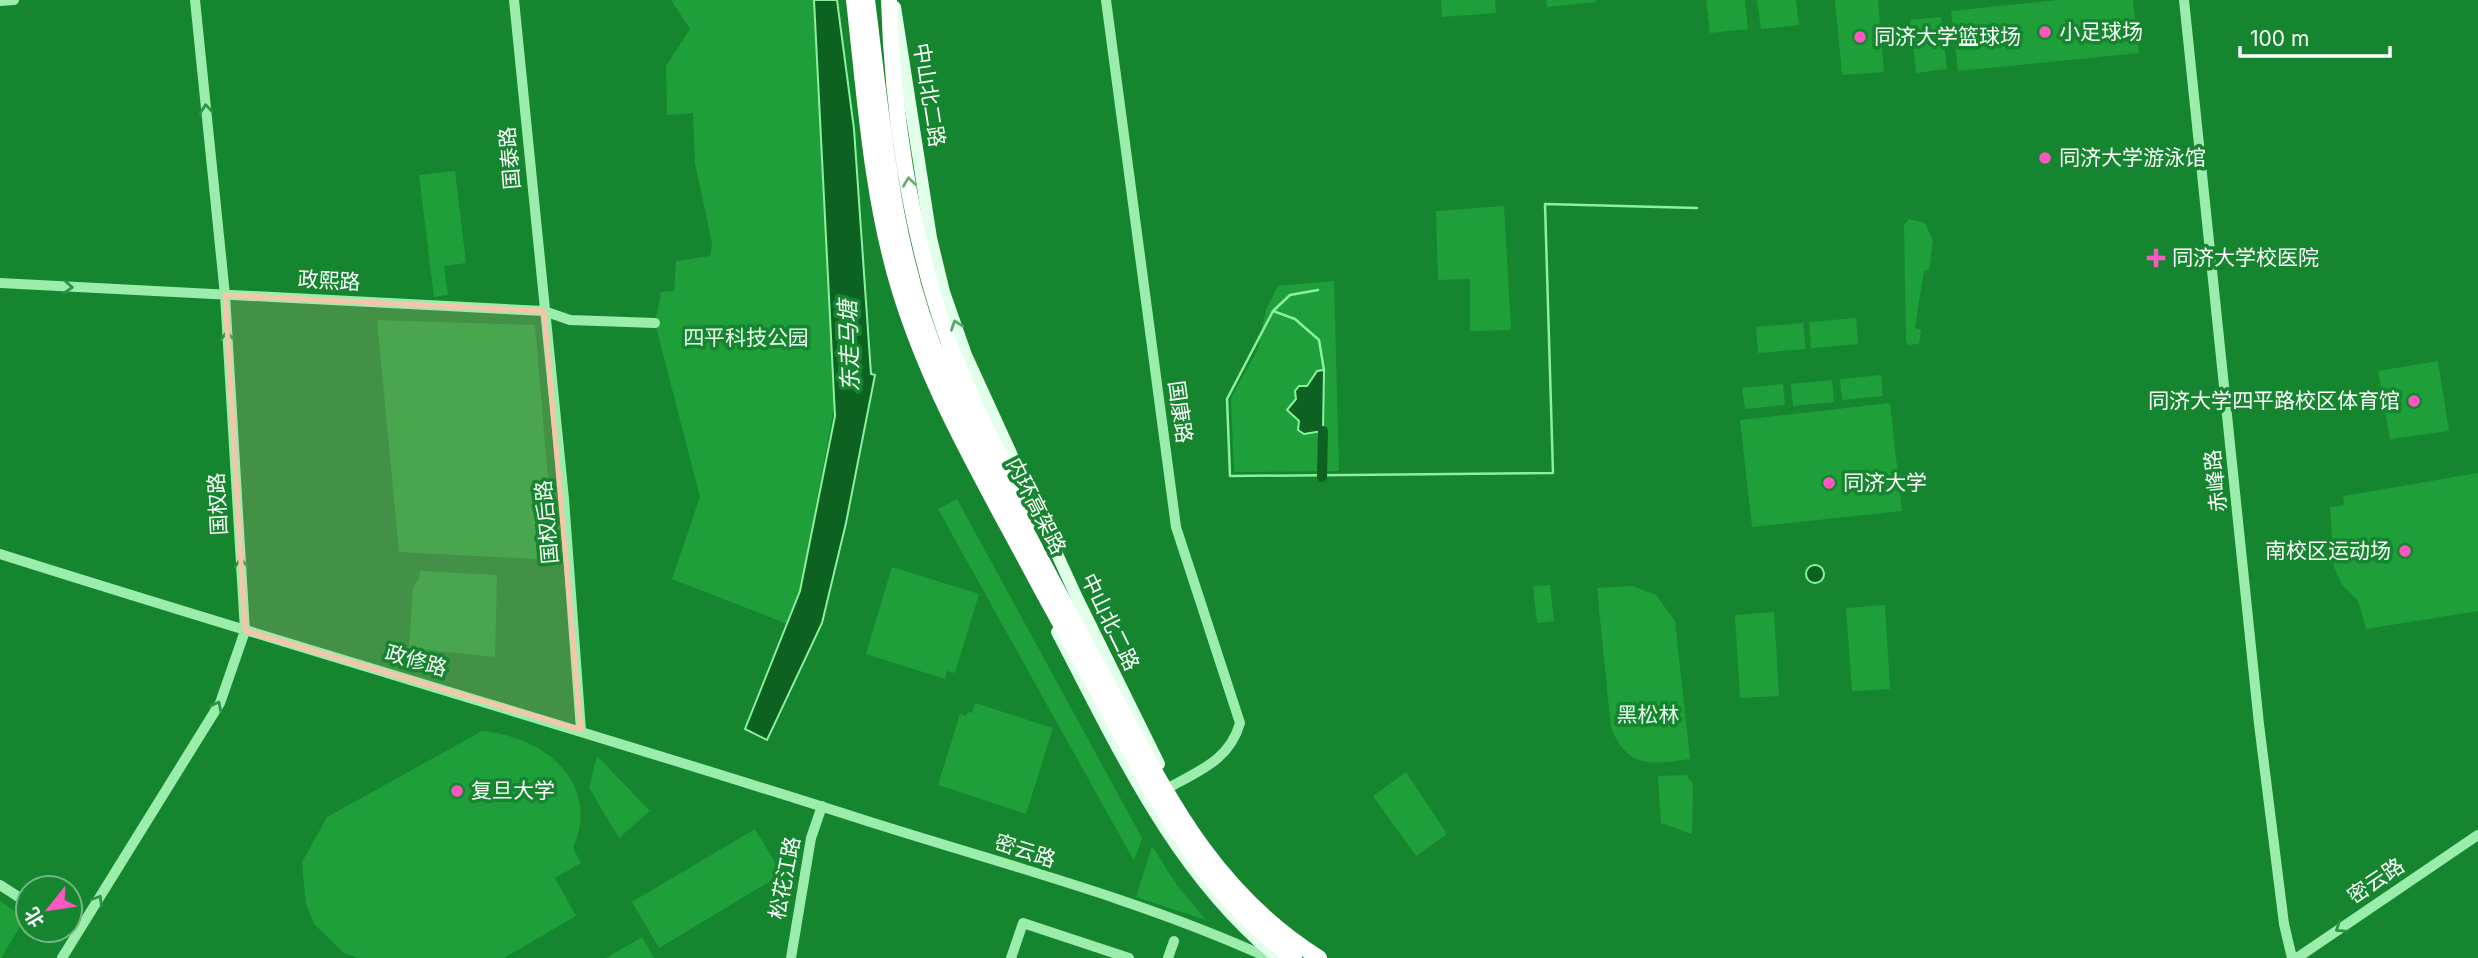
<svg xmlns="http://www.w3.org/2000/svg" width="2478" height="958" font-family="Inter,'Noto Sans SC',sans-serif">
<rect width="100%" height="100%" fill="#16852f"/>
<path fill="#1f9f39" d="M 671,0 L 814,0 L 835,402 L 800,591 L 788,624 L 672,579 L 700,497 L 655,323 L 661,292 L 674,291 L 676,261 L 710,256 L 712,243 L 695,163 L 693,113 L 667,115 L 666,66 L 690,29 Z
M 1441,0 L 1495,0 L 1496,13 L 1442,17 Z
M 1546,0 L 1596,0 L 1596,2 L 1547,7 Z
M 1706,0 L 1745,0 L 1748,29 L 1710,33 Z
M 1757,0 L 1796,0 L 1799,25 L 1761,29 Z
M 1835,0 L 1878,0 L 1884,72 L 1842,75 Z
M 2058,0 L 2133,0 L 2139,53 L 1958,71 L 1951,11 Z
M 1941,17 L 1947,69 L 1916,73 L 1910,20 Z
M 455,171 L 466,263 L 444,266 L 448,295 L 434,297 L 419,175 Z
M 1504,206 L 1511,330 L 1470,331 L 1470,279 L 1438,280 L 1436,211 Z
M 1909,219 L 1925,223 L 1933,241 L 1929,270 L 1924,270 L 1915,328 L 1921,330 L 1919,344 L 1908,345 L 1906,341 L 1904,225 Z
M 1334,281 L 1339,471 L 1234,472 L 1231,398 L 1258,349 L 1266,309 L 1278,286 Z
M 1856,318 L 1858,344 L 1811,348 L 1809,322 Z
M 377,320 L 535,325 L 555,560 L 399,552 Z
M 1803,323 L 1806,349 L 1758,353 L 1756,327 Z
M 2438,361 L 2449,431 L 2390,439 L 2378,371 Z
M 1881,375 L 1883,396 L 1842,400 L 1840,379 Z
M 1832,380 L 1834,402 L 1793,406 L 1791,384 Z
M 1783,384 L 1785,405 L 1745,409 L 1742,388 Z
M 1890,403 L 1902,511 L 1752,527 L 1740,420 Z
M 2478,473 L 2478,611 L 2366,629 L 2358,601 L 2342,585 L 2334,567 L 2330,507 L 2344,505 L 2343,496 Z
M 957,499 L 1142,838 L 1134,861 L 938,509 Z
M 892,567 L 979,594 L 955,673 L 947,671 L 945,679 L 866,654 Z
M 420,571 L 497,575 L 495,657 L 409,648 L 413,587 L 419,579 Z
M 1550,585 L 1554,621 L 1537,623 L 1533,586 Z
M 1632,586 L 1656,595 L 1675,621 L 1690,759 C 1651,764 1629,770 1611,728 L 1597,588 Z
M 1885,605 L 1890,689 L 1852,691 L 1846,608 Z
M 1774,612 L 1779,696 L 1740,698 L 1735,615 Z
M 975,703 L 1053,728 L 1026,814 L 938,785 L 960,714 L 966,716 L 968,712 L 972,713 Z
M 482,731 C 542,736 602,781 573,848 L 581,863 L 555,878 L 576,916 L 504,958 L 359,958 L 344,953 L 314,924 L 306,904 L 302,862 L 327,817 Z
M 597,756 L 650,811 L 619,838 L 589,788 Z
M 1406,772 L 1447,834 L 1416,856 L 1373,796 Z
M 1686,775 L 1693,784 L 1692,834 L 1661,823 L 1658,776 Z
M 755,829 L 782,874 L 659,948 L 632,902 Z
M 1152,846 L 1177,885 L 1206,920 L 1136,897 Z
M 0,901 L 25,918 L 1,958 L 0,958 Z
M 642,937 L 654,958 L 606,958 Z"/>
<path fill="#0e6221" stroke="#8df0a0" stroke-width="2" d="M 814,0 L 837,0 L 854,129 L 871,374 L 875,375 L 846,523 L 822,623 L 767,740 L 745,729 L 800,591 L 835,416 Z
M 1324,370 L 1323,431 L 1304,434 L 1298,430 L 1299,421 L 1287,410 L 1296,399 L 1295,391 L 1299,386 L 1307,386 L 1317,371 Z
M1806 574a9 9 0 1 1 18 0a9 9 0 1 1-18 0Z"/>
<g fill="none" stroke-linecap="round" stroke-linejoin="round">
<path stroke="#8df0a0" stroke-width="2.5" d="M 1318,290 L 1290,295 L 1273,311 L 1227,399 L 1230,476 L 1553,473 L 1545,204 L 1697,208
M 1273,311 L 1295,319 L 1319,340 L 1324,370"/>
<path stroke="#0e6221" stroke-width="10" d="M 1322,477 L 1323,431"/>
<path stroke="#9bedac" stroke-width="10" d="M 514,0 L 564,499 L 581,730
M 1106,0 L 1176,527 L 1240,723 C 1230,759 1201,770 1170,787
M 2184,0 L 2259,724 L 2284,924 L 2292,958
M 0,1 L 14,0
M 0,283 L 544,311 L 570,320 L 655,323
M 0,554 C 287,645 577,728 864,820 C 999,863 1140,899 1269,958
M 0,885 L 28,903
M 62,958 L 220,703 L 245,631 L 225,295 L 195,0
M 791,958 L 811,838 L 822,806
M 1011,958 L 1023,923 L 1129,958
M 1168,958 L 1174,941
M 2297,958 L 2478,835"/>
<path stroke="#e1ffe9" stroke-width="12" d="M 895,7 L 931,238 L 944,292 L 966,355 L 1078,600 L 1159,764
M 1057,632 C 1118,748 1174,874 1278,958"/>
<path stroke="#fff" stroke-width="16" d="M 867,0 C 883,125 892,252 942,368 C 994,470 1046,570 1100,670 C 1162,784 1205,886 1319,958
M 889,0 C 892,106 910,231 945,331 C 968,397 1001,458 1032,520"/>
<path stroke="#fff" stroke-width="16" d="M 854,0 C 865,96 871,195 899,288 C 930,391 985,483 1035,577 C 1059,622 1084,665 1108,710 C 1158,804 1205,895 1294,958"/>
</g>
<defs><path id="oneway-chevron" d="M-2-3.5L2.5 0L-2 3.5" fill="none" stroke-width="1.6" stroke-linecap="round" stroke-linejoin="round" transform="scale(1.75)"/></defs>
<g stroke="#2a9542">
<use href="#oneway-chevron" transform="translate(206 109) rotate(-96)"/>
<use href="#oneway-chevron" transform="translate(68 287) rotate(3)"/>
<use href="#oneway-chevron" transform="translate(227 336) rotate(-93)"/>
<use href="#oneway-chevron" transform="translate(241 563) rotate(-93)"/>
<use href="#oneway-chevron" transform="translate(217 706) rotate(-63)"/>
<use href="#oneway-chevron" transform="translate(98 900) rotate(-58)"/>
<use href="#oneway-chevron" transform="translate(2340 928) rotate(146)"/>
</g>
<use stroke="#68b078" href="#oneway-chevron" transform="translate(909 182) rotate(-98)"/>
<use stroke="#53aa67" href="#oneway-chevron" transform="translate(956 325) rotate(-109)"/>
<path fill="#f7c5aa" fill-opacity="0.2" stroke="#f7c5aa" stroke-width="5" stroke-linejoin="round" d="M 225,295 L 544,311 L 581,730 L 245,631 Z"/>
<g fill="#ff57c1" stroke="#16852f" stroke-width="2.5">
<circle cx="2045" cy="32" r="7"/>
<circle cx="1860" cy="37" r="7"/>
<circle cx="2045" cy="158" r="7"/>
<path d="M2152.5 247.5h7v7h7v7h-7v7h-7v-7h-7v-7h7z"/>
<circle cx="2414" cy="401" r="7"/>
<circle cx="1829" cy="483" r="7"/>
<circle cx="2405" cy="551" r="7"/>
<circle cx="457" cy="791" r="7"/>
</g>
<g text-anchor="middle" stroke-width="7" stroke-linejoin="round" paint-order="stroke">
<g font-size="21" fill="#fff" stroke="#16852f" text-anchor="start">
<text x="2059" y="39">小足球场</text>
<text x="1874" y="44">同济大学篮球场</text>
<text x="2059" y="165">同济大学游泳馆</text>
<text x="2172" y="265">同济大学校医院</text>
<text x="2400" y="408" text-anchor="end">同济大学四平路校区体育馆</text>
<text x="1843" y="490">同济大学</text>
<text x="2391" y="558" text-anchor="end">南校区运动场</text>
<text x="471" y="798">复旦大学</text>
</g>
<g font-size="21" fill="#fff" stroke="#16852f">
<text transform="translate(929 95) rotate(81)" y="7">中山北二路</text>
<text transform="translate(510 158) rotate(-95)" y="7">国泰路</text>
<text transform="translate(329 281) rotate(3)" y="7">政熙路</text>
<text transform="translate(1180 412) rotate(82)" y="7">国康路</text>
<text transform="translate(2216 481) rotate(-96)" y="7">赤峰路</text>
<text transform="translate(218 504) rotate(-93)" y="7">国权路</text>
<text transform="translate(1036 506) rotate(63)" y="7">内环高架路</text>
<text transform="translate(547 522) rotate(-95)" y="7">国权后路</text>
<text transform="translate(1110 622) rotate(64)" y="7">中山北二路</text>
<text transform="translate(416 661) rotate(16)" y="7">政修路</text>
<text transform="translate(1025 851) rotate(18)" y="7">密云路</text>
<text transform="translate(785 878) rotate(-79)" y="7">松花江路</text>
<text transform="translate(2376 881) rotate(-34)" y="7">密云路</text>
</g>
<g font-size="21" fill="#ecfef0" stroke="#16852f">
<text x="746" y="345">四平科技公园</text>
<text x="1648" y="722">黑松林</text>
</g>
<g font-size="23" font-style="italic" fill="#f2fef4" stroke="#16852f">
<text transform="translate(849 346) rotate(-92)" y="8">东走马塘</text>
</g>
</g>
<g transform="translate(49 909) rotate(240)"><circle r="33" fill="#16852f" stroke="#73b682" stroke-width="2"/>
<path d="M0-5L12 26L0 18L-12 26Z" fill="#ff57c1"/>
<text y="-10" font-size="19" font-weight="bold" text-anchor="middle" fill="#ffffff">北</text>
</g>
<path d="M2240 46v10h150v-10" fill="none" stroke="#ffffff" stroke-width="3.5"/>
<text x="2250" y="46" font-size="21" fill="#ffffff" stroke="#16852f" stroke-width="5" paint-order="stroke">100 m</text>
</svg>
